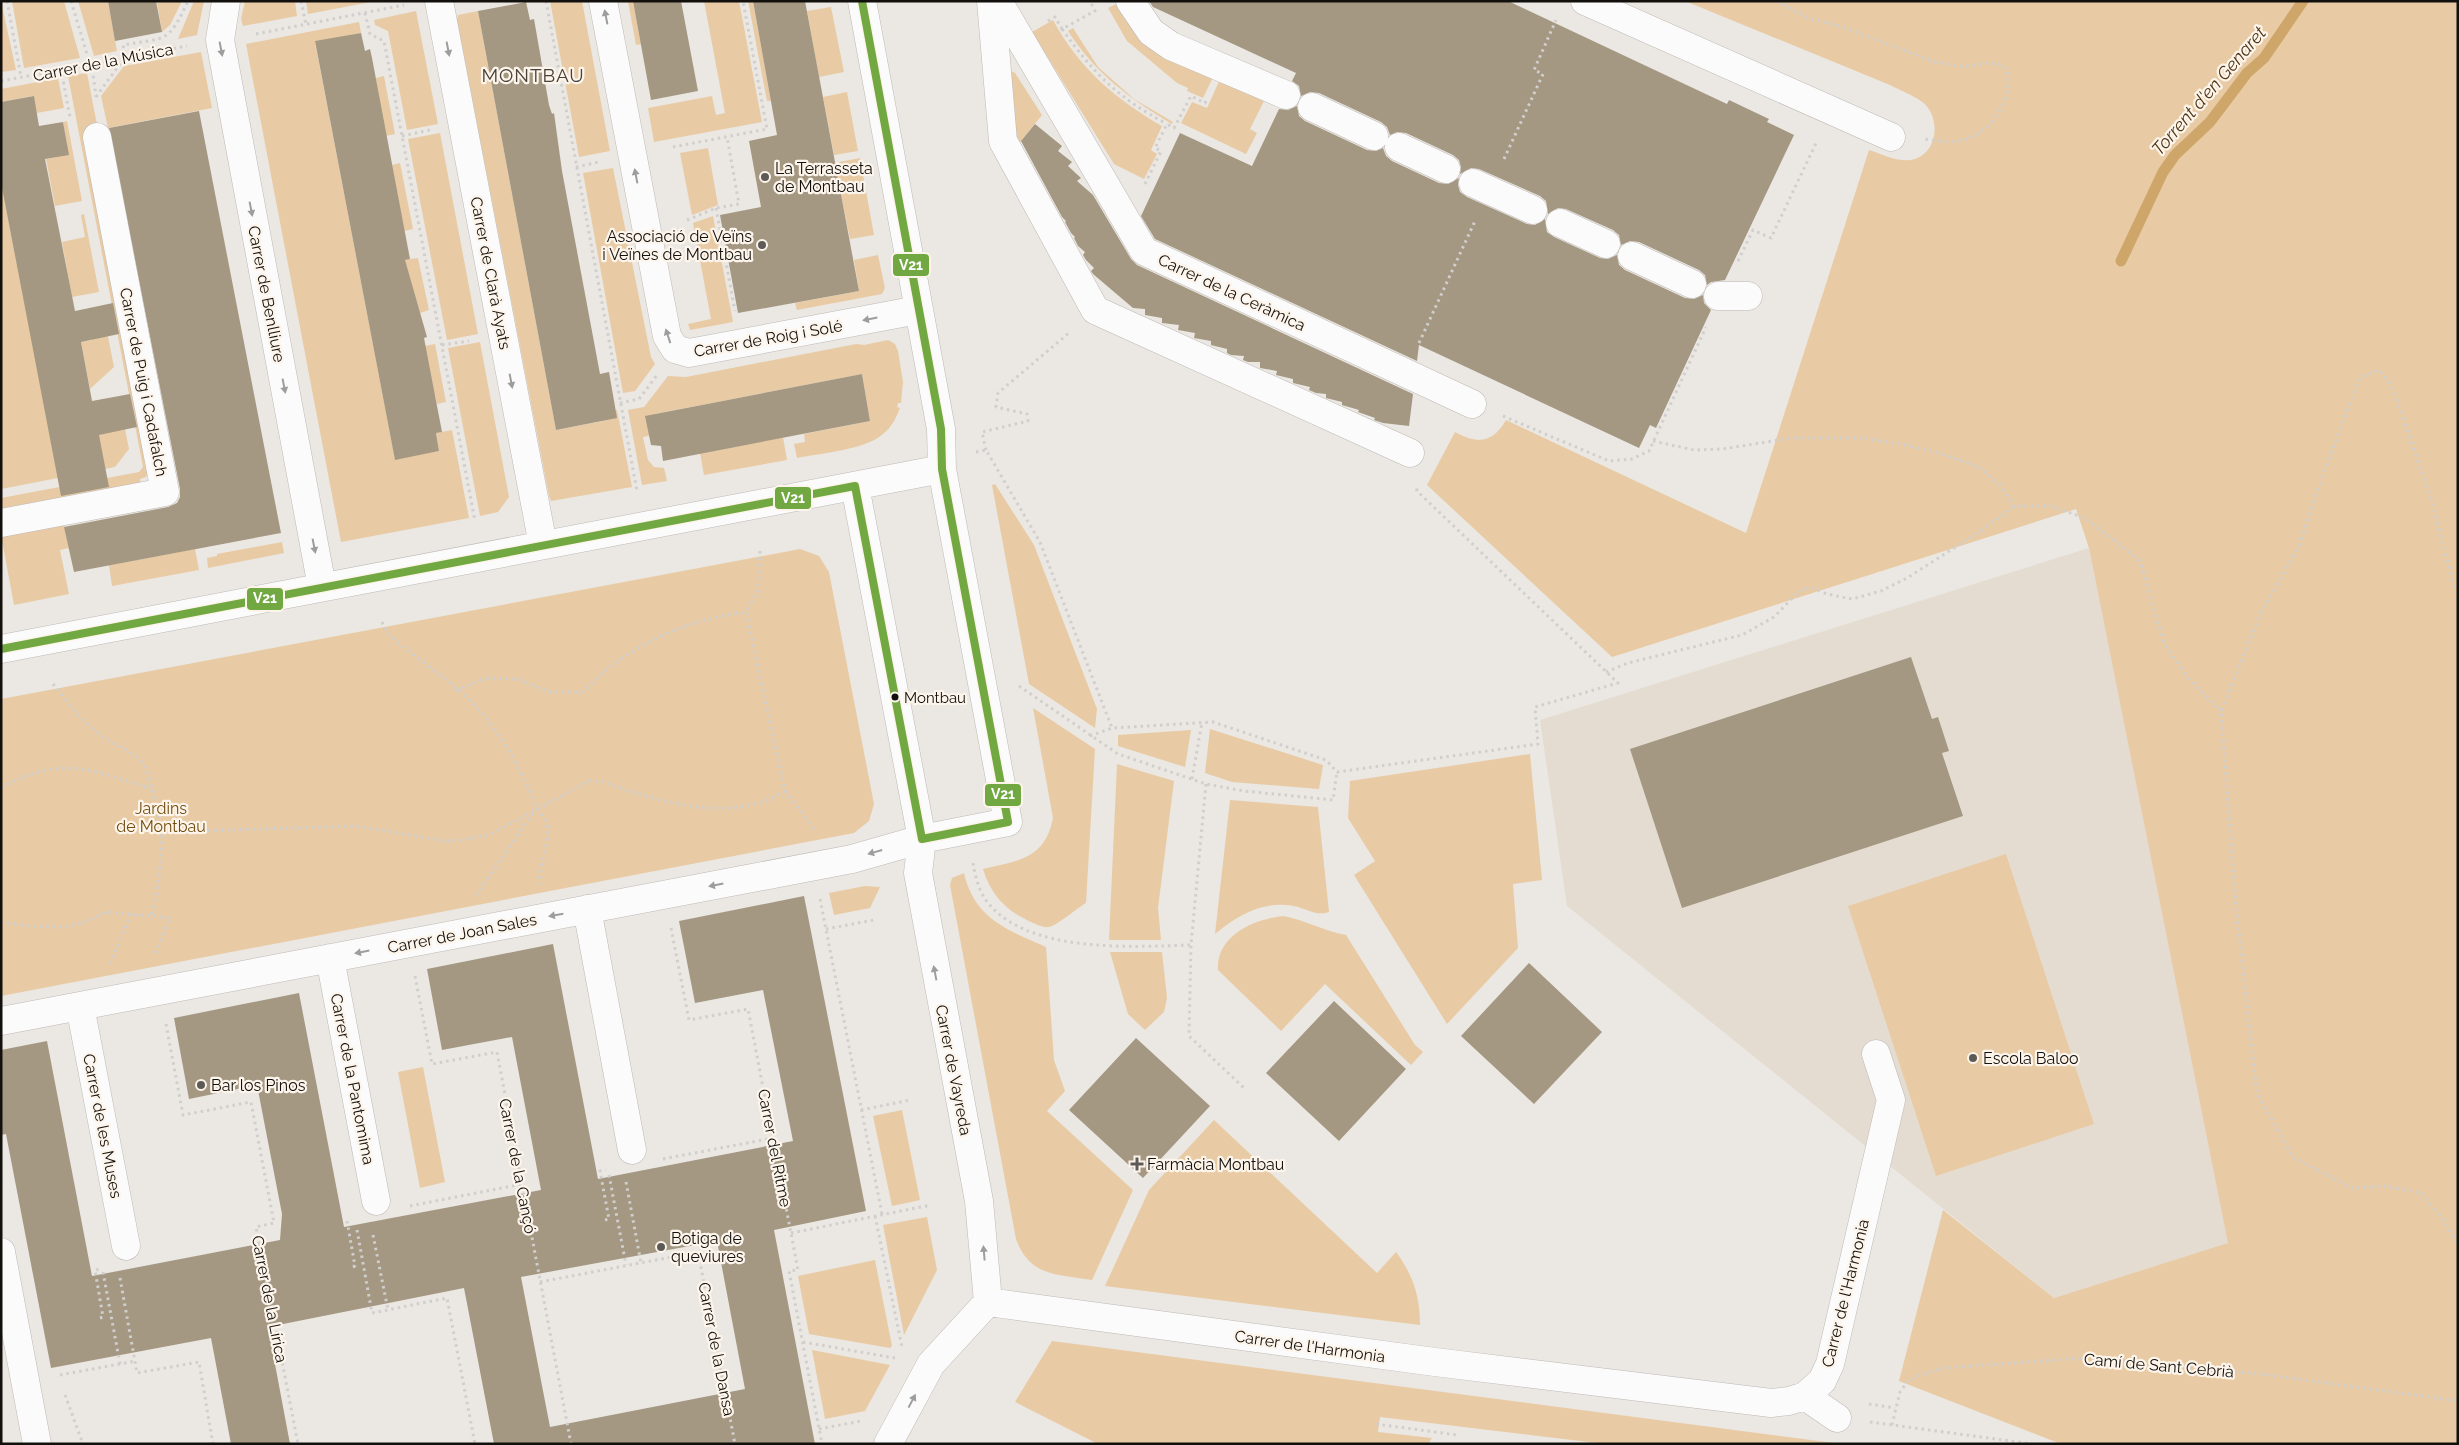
<svg xmlns="http://www.w3.org/2000/svg" width="2459" height="1445" font-family="Raleway,sans-serif">
<rect width="100%" height="100%" fill="#ebe7e2"/>
<path fill="#e5dcd1" d="M 2089,548 L 2229,1243 L 2054,1298 L 1567,906 L 1540,720 Z"/>
<path fill="#e8cba4" d="M 1,1 L 16,70 L 1,72 Z
M 12,1 L 64,1 L 80,58 L 24,68 Z
M 78,1 L 108,1 L 117,51 L 94,56 Z
M 164,1 L 182,1 L 170,25 L 162,32 L 157,2 Z
M 194,1 L 204,1 L 197,35 L 178,39 Z
M 245,1 L 295,1 L 297,16 L 243,26 L 241,19 Z
M 306,1 L 376,1 L 308,14 Z
M 550,1 L 582,1 L 610,151 L 579,157 Z
M 628,1 L 633,1 L 641,44 L 636,45 Z
M 704,1 L 739,1 L 762,122 L 654,142 L 648,108 L 712,96 L 716,115 L 725,113 Z
M 748,1 L 753,1 L 771,101 L 767,101 Z
M 1685,1 L 2458,1 L 2458,1444 L 2061,1444 L 1899,1381 L 1943,1210 L 2054,1298 L 2228,1243 L 2089,548 L 2076,509 L 1612,657 L 1427,485 L 1455,432 C 1477,444 1492,444 1506,420 L 1746,533 L 1869,150 C 1882,154 1901,164 1915,159 C 1939,151 1941,115 1921,101 C 1912,95 1900,90 1890,85 Z
M 1120,2 L 1215,73 L 1203,98 L 1187,91 L 1188,88 L 1177,83 L 1127,41 L 1108,8 Z
M 831,7 L 844,72 L 819,77 L 807,11 Z
M 416,11 L 438,124 L 407,130 L 388,31 L 375,25 L 374,20 Z
M 478,11 L 556,430 L 603,421 L 599,403 L 607,412 L 617,410 L 632,487 L 551,501 L 549,496 L 457,20 L 458,15 Z
M 1053,20 C 1079,68 1115,99 1162,126 L 1151,150 L 1157,154 L 1144,179 L 1114,164 L 1032,32 Z
M 359,22 L 361,33 L 315,42 L 395,459 L 439,451 L 436,433 L 452,430 L 469,518 L 341,542 L 246,44 Z
M 1073,28 L 1098,67 L 1134,99 L 1173,122 L 1172,124 C 1130,99 1095,73 1068,31 Z
M 201,52 L 212,108 L 108,128 L 101,96 L 124,66 Z
M 1011,71 L 1015,73 L 1042,115 L 1017,146 L 1009,72 Z
M 87,73 L 98,130 L 84,132 L 149,471 L 146,477 L 140,479 L 142,489 L 1,516 L 1,498 L 139,472 L 143,467 L 68,76 Z
M 384,76 L 395,134 L 381,137 L 376,78 Z
M 1221,77 L 1266,97 L 1250,129 L 1257,133 L 1246,154 L 1181,123 L 1192,102 L 1207,108 Z
M 58,78 L 64,108 L 37,113 L 33,96 L 1,102 L 1,89 Z
M 847,92 L 858,151 L 834,155 L 823,97 Z
M 67,121 L 82,201 L 55,206 L 46,159 L 57,157 L 56,148 L 67,145 L 63,122 Z
M 440,133 L 478,334 L 447,340 L 408,139 Z
M 708,148 L 718,205 L 692,215 L 680,153 Z
M 860,158 L 874,235 L 850,239 L 837,175 L 841,174 L 839,162 Z
M 400,163 L 413,229 L 404,231 L 392,165 Z
M 613,168 L 651,357 L 655,364 L 635,391 L 623,393 L 583,173 Z
M 1,182 L 99,435 L 120,404 L 129,449 L 115,467 L 1,489 Z
M 84,214 L 99,292 L 72,297 L 62,242 L 85,237 L 81,215 Z
M 713,216 L 733,322 L 690,330 L 688,324 L 711,319 L 693,223 Z
M 878,255 L 885,288 L 882,294 L 797,310 L 795,303 L 859,291 L 854,260 Z
M 418,258 L 429,310 L 420,313 L 404,260 Z
M 102,306 L 114,367 L 90,389 L 81,342 L 92,340 L 90,331 Z
M 888,340 L 895,344 L 898,351 L 903,382 L 901,403 L 898,403 L 897,407 L 900,408 C 896,418 892,427 883,434 C 865,450 821,453 797,458 L 794,444 L 805,442 L 804,434 L 870,421 L 862,374 L 655,414 L 658,434 L 643,437 L 648,460 L 654,467 L 664,468 L 667,481 L 642,485 L 628,410 L 644,407 L 668,376 L 686,377 L 856,344 L 864,345 Z
M 480,342 L 509,497 L 498,512 L 480,516 L 448,348 Z
M 435,344 L 446,402 L 437,404 L 435,395 L 429,396 L 420,347 Z
M 783,437 L 787,460 L 704,475 L 700,453 Z
M 995,484 L 1034,545 L 1097,709 L 1095,728 L 1029,684 L 992,485 Z
M 146,505 L 147,510 L 64,525 L 69,548 L 60,550 L 69,594 L 14,605 L 1,535 Z
M 282,542 L 284,553 L 208,568 L 207,558 L 217,556 L 217,554 Z
M 195,549 L 199,570 L 112,586 L 109,565 Z
M 800,549 L 819,556 L 829,572 L 874,804 L 869,821 L 854,833 L 1,996 L 1,699 Z
M 1033,708 L 1095,749 L 1086,903 C 1077,908 1058,925 1049,927 C 1043,928 1036,924 1031,922 C 1005,910 991,895 983,869 C 1018,861 1045,859 1053,818 Z
M 1210,729 L 1323,765 L 1319,789 L 1232,782 L 1205,773 Z
M 1191,730 L 1185,767 L 1118,746 L 1118,735 Z
M 1530,754 L 1542,880 L 1513,884 L 1518,948 L 1447,1024 L 1354,875 L 1375,861 L 1348,818 L 1350,781 Z
M 1117,764 L 1174,781 L 1158,908 L 1161,940 L 1109,940 Z
M 1230,800 L 1318,807 L 1329,912 C 1318,916 1308,910 1298,907 C 1266,899 1239,914 1215,934 Z
M 2006,854 L 2094,1124 L 1936,1176 L 1848,906 Z
M 964,873 C 974,918 1007,930 1046,947 L 1054,1060 L 1065,1091 L 1047,1111 L 1133,1190 L 1092,1280 C 1057,1274 1030,1277 1016,1239 L 950,885 L 952,878 Z
M 865,886 L 880,887 L 870,908 L 834,915 L 829,893 Z
M 1283,916 C 1305,920 1324,931 1346,935 L 1415,1045 L 1423,1052 L 1411,1065 L 1325,984 L 1281,1031 L 1218,970 C 1216,935 1255,919 1283,916 Z
M 1110,952 L 1162,952 L 1167,998 L 1164,1012 L 1145,1030 L 1128,1014 Z
M 423,1067 L 445,1182 L 420,1188 L 398,1072 Z
M 902,1110 L 920,1200 L 892,1206 L 873,1116 Z
M 1214,1120 L 1377,1273 L 1396,1252 C 1413,1275 1420,1296 1420,1325 L 1105,1286 L 1149,1190 Z
M 927,1217 L 937,1270 L 904,1335 L 883,1225 Z
M 875,1260 L 892,1346 L 890,1348 L 809,1334 L 798,1276 Z
M 1052,1341 L 1098,1347 L 1842,1444 L 1605,1444 L 1380,1417 L 1378,1432 L 1432,1438 L 1428,1444 L 1098,1444 L 1015,1402 Z
M 812,1350 L 890,1365 L 865,1411 L 825,1419 Z"/>
<g fill="none" stroke-linecap="round" stroke-linejoin="round">
<path stroke="#cea66a" stroke-width="11" d="M 2121,261 L 2163,172 L 2175,155 L 2210,122 L 2247,73 L 2264,58 L 2303,1"/>
</g>
<path fill="#a49882" fill-rule="evenodd" d="M 108,1 L 156,1 L 162,32 L 115,41 Z
M 633,1 L 681,1 L 698,91 L 651,100 Z
M 753,1 L 805,1 L 859,291 L 738,313 L 720,215 L 761,207 L 749,141 L 777,135 Z
M 1149,1 L 1508,1 L 1727,104 L 1729,100 L 1769,119 L 1767,122 L 1794,135 L 1725,280 L 1711,282 L 1707,285 L 1705,275 L 1699,270 L 1639,242 L 1630,241 L 1621,245 L 1619,235 L 1613,230 L 1566,209 L 1558,208 L 1548,214 L 1546,201 L 1540,196 L 1479,169 L 1471,168 L 1460,174 L 1461,167 L 1459,160 L 1453,155 L 1406,133 L 1397,132 L 1390,135 L 1387,127 L 1381,122 L 1319,93 L 1310,92 L 1301,96 L 1299,86 L 1292,81 L 1296,73 L 1153,7 Z
M 526,2 L 530,20 L 534,19 L 549,105 L 552,114 L 554,113 L 562,171 L 600,374 L 609,372 L 617,418 L 556,430 L 478,11 Z
M 361,33 L 365,51 L 370,49 L 372,58 L 410,259 L 405,260 L 427,337 L 424,338 L 442,432 L 436,433 L 439,451 L 395,460 L 315,41 Z
M 34,96 L 39,126 L 63,122 L 69,155 L 45,159 L 75,311 L 113,303 L 119,334 L 81,342 L 92,401 L 130,394 L 137,427 L 99,435 L 109,487 L 61,496 L 1,182 L 1,102 Z
M 1297,106 L 1299,116 L 1305,121 L 1367,150 L 1376,151 L 1383,148 L 1386,156 L 1392,161 L 1439,183 L 1448,184 L 1459,178 L 1458,185 L 1460,192 L 1467,197 L 1527,224 L 1535,225 L 1545,219 L 1547,232 L 1554,237 L 1600,258 L 1608,259 L 1617,255 L 1619,265 L 1625,270 L 1685,298 L 1694,299 L 1703,295 L 1704,303 L 1711,310 L 1656,428 L 1650,425 L 1639,448 L 1419,345 L 1417,361 L 1155,239 L 1141,216 L 1180,133 L 1252,166 L 1279,109 L 1288,110 Z
M 199,111 L 281,533 L 74,572 L 64,527 L 168,507 L 177,503 L 180,497 L 180,489 L 109,128 Z
M 1035,124 L 1062,146 L 1058,151 L 1072,162 L 1068,166 L 1081,178 L 1077,181 L 1093,195 L 1131,259 L 1137,265 L 1413,394 L 1409,426 L 1383,423 L 1374,420 L 1375,418 L 1358,412 L 1359,410 L 1342,405 L 1342,402 L 1326,398 L 1326,394 L 1316,393 L 1309,390 L 1310,387 L 1293,383 L 1293,379 L 1276,375 L 1277,371 L 1260,368 L 1260,362 L 1248,362 L 1243,360 L 1244,356 L 1231,355 L 1227,353 L 1227,349 L 1211,345 L 1211,341 L 1194,338 L 1195,333 L 1178,330 L 1179,325 L 1162,323 L 1162,318 L 1145,315 L 1145,309 L 1133,308 L 1093,274 L 1091,271 L 1094,268 L 1086,260 L 1083,255 L 1085,252 L 1078,246 L 1074,238 L 1075,237 L 1071,233 L 1065,222 L 1066,221 L 1062,217 L 1021,141 Z
M 862,374 L 870,421 L 663,461 L 661,446 L 651,445 L 645,416 Z
M 1911,657 L 1932,719 L 1938,717 L 1949,751 L 1942,753 L 1963,816 L 1682,908 L 1630,749 Z
M 804,896 L 866,1211 L 774,1230 L 815,1444 L 494,1444 L 464,1288 L 268,1327 L 290,1444 L 231,1444 L 211,1338 L 51,1368 L 6,1134 L 1,1135 L 1,1050 L 47,1041 L 92,1276 L 280,1240 L 282,1214 L 257,1085 L 189,1099 L 174,1018 L 299,993 L 344,1227 L 541,1190 L 512,1037 L 442,1050 L 427,969 L 553,944 L 598,1179 L 793,1141 L 763,990 L 695,1003 L 679,921 ZM 717,1241 L 745,1389 L 550,1427 L 521,1277 Z
M 1529,963 L 1602,1032 L 1534,1104 L 1461,1036 Z
M 1334,1001 L 1406,1069 L 1339,1141 L 1266,1073 Z
M 1136,1038 L 1210,1106 L 1143,1178 L 1069,1110 Z"/>
<g fill="none" stroke-linecap="round" stroke-linejoin="round">
<g stroke="#bdb9b5" stroke-width="29">
<path id="minor" d="M 226,1 L 220,40 L 322,587
M 439,1 L 543,545
M 603,1 L 667,336 L 675,349 L 689,353 L 918,310
M 991,1 L 1003,141 L 1095,310 L 1410,453
M 998,1 L 1144,251 L 1472,404
M 1130,1 L 1151,32 L 1171,46 L 1286,95
M 1585,1 L 1891,137
M 1312,107 L 1374,136
M 1399,147 L 1446,169
M 1473,183 L 1533,210
M 1560,223 L 1606,244
M 1632,256 L 1692,284
M 1718,296 L 1748,296
M 855,486 L 922,839 L 918,873 L 979,1201 L 988,1302
M 1,523 L 165,492 L 97,137
M 1,649 L 942,469
M 587,909 L 632,1150
M 330,958 L 376,1201
M 80,1006 L 126,1246
M 1,1021 L 852,859 L 922,839 L 1008,822 L 942,469 L 941,429 L 862,1
M 1,1252 L 37,1444
M 988,1302 L 1435,1362 L 1771,1403 L 1789,1401 L 1805,1396 L 1837,1418
M 1805,1396 L 1822,1381 L 1830,1364 L 1891,1100 L 1876,1054
M 888,1444 L 931,1364 L 988,1302"/>
</g>
<path stroke="#d0cfce" stroke-width="3" stroke-dasharray="2.5 4" stroke-linecap="butt" d="M 7,1 L 21,77
M 71,1 L 93,74 L 96,97
M 301,1 L 306,24
M 546,1 L 637,491
M 1777,1 L 1810,19 L 1840,26 L 1932,61 L 1962,67 L 1988,63 L 2003,65 C 2017,83 2001,113 1987,127 C 1981,133 1970,138 1963,140 C 1953,144 1935,140 1924,139
M 365,13 L 370,34 L 384,41 L 475,521
M 1048,21 L 1055,17 L 1062,29 L 1095,11 L 1090,1
M 1062,29 C 1095,75 1117,97 1167,124
M 256,34 L 404,5
M 61,69 L 70,117
M 1,81 L 187,46
M 96,97 L 125,57 L 123,45 C 167,37 168,44 188,1
M 402,136 L 430,130
M 673,147 L 767,129 L 743,1
M 1504,159 L 1543,74 L 1534,70 L 1556,20
M 576,167 L 599,162
M 1145,184 L 1161,151 L 1155,148 L 1167,124 L 1174,128 L 1191,96 L 1205,103 L 1207,98
M 716,208 L 735,311
M 687,220 L 716,208 L 739,204 L 727,137
M 1738,261 L 1753,230 L 1771,238 L 1817,141
M 1419,343 L 1475,221
M 442,345 L 469,341
M 620,403 L 639,399 L 657,375
M 1503,416 L 1609,461 L 1632,459 L 1649,451 L 1706,327
M 1653,441 L 1694,450 L 1723,449 L 1791,438 L 1861,438 L 1901,444 L 1939,453 L 1977,466 L 1999,484 L 2015,506
M 986,450 L 982,432 L 1028,421 L 1027,414 L 996,407 L 998,393 L 1070,332
M 976,452 L 986,450 L 1040,542 L 1112,728
M 760,551 L 758,591 L 746,612 L 785,791 L 815,831
M 2458,600 L 2432,502 L 2392,386 L 2379,370 L 2360,377 L 2324,472 L 2299,546 L 2261,613 L 2221,711 L 2236,906 L 2257,1094 L 2293,1157 L 2352,1188 L 2385,1186 L 2421,1193 L 2444,1220 L 2458,1245
M 382,622 L 387,633 C 415,658 458,685 481,712 C 504,739 522,771 535,804 C 539,814 548,820 548,831 C 548,847 539,865 539,884
M 1606,672 L 1628,663 L 1742,635 L 1774,617 L 1799,591 L 1811,587 L 1827,594 L 1852,599 L 1881,591 L 1907,578 L 1979,532 L 2015,506 L 2051,506 L 2085,518 L 2140,561 L 2164,643 L 2189,679 L 2221,711
M 53,684 C 68,702 83,723 102,736 C 113,744 125,748 135,756 C 145,763 148,774 151,785 C 167,830 162,871 151,916
M 1019,686 L 1118,754 L 1206,784 L 1244,791 L 1333,800 L 1337,772
M 456,690 L 486,678 L 518,679 L 550,692 L 583,692 C 626,646 684,620 746,612
M 1090,736 L 1112,728 L 1213,722 L 1326,760 L 1337,772 L 1538,744 L 1535,707 L 1618,683 L 1417,491 L 1416,485
M 1192,779 L 1202,722
M 1206,784 L 1191,945 L 1189,1036 L 1244,1088
M 1,788 C 61,754 91,770 152,789
M 162,832 L 356,826 L 445,841 L 461,840 L 489,835 L 589,781 L 600,781 C 655,800 730,826 785,791
M 973,863 C 975,875 978,888 985,899 C 1024,954 1131,947 1191,945
M 476,895 L 535,810
M 820,899 L 882,1214
M 1,922 L 30,926 L 63,927 L 85,922 L 106,912 L 170,918 L 154,956
M 671,928 L 689,1020 L 748,1009 L 798,1270 L 789,1271 L 822,1444
M 826,929 L 874,920
M 110,964 L 131,914
M 415,976 L 432,1064 L 497,1052 L 571,1444
M 166,1024 L 183,1115 L 251,1102 L 274,1223 L 256,1227 L 298,1444
M 861,1110 L 910,1100
M 663,1159 L 773,1138
M 609,1175 L 626,1265
M 626,1182 L 641,1263
M 410,1206 L 522,1184
M 875,1216 L 902,1347
M 605,1220 L 609,1219 L 600,1171 L 606,1170
M 347,1221 L 355,1266 L 352,1267
M 357,1230 L 372,1313 L 447,1298 L 475,1444
M 791,1233 L 931,1205
M 373,1235 L 388,1310
M 103,1272 L 120,1364
M 120,1278 L 137,1373 L 199,1362 L 213,1444
M 540,1282 L 698,1252 L 735,1444
M 100,1318 L 103,1317 L 95,1270 L 102,1269
M 803,1342 L 895,1358
M 60,1375 L 136,1361
M 65,1395 L 83,1444
M 1869,1404 L 1895,1408
M 1870,1422 L 2033,1444
M 1376,1424 L 1457,1435
M 1892,1425 L 1900,1392 L 1907,1382 L 1917,1376 L 1944,1368 L 2083,1358 L 2261,1374 L 2458,1401
M 819,1429 L 861,1421"/>
<use href="#minor" stroke="#fcfbfb" stroke-width="28"/>
<g stroke="#fdf5eb" stroke-width="11">
<path id="bus-1" d="M 1,649 L 855,486 L 922,839 L 1008,822 L 942,469 L 941,429 L 862,1"/>
</g>
<use href="#bus-1" stroke="#72a842" stroke-width="8"/>
</g>
<defs><path id="oneway-solid" d="M-6-.8H1V-3.2L6.5 0L1 3.2V.8H-6Z" transform="scale(1.25)"/></defs>
<g fill="#9e9d9b">
<use href="#oneway-solid" transform="translate(606 17) rotate(-101)"/>
<use href="#oneway-solid" transform="translate(221 49) rotate(79)"/>
<use href="#oneway-solid" transform="translate(448 49) rotate(79)"/>
<use href="#oneway-solid" transform="translate(636 176) rotate(-101)"/>
<use href="#oneway-solid" transform="translate(251 209) rotate(79)"/>
<use href="#oneway-solid" transform="translate(870 319) rotate(169)"/>
<use href="#oneway-solid" transform="translate(668 336) rotate(-108)"/>
<use href="#oneway-solid" transform="translate(511 381) rotate(79)"/>
<use href="#oneway-solid" transform="translate(284 386) rotate(79)"/>
<use href="#oneway-solid" transform="translate(314 546) rotate(79)"/>
<use href="#oneway-solid" transform="translate(875 852) rotate(164)"/>
<use href="#oneway-solid" transform="translate(716 885) rotate(169)"/>
<use href="#oneway-solid" transform="translate(556 915) rotate(170)"/>
<use href="#oneway-solid" transform="translate(362 952) rotate(169)"/>
<use href="#oneway-solid" transform="translate(935 973) rotate(-101)"/>
<use href="#oneway-solid" transform="translate(984 1253) rotate(-95)"/>
<use href="#oneway-solid" transform="translate(912 1401) rotate(-62)"/>
</g>
<g fill="#5e5b57" stroke="#fdf5eb" stroke-width="2">
<circle cx="765" cy="177" r="5"/>
<circle cx="762" cy="245" r="5"/>
<circle cx="1973" cy="1058" r="5"/>
<circle cx="201" cy="1085" r="5"/>
<path d="M1134.5 1156.5h5v5h5v5h-5v5h-5v-5h-5v-5h5z"/>
<circle cx="661" cy="1247" r="5"/>
</g>
<circle fill="#12100c" stroke="#fdf5eb" stroke-width="2" cx="895" cy="697" r="4.5"/>
<g text-anchor="middle" stroke-width="4.5" stroke-linejoin="round" paint-order="stroke">
<g font-size="15" fill="#12100c" stroke="#fdf5eb" text-anchor="start">
<text x="904" y="703">Montbau</text>
</g>
<g font-size="16" fill="#12100c" stroke="#fdf5eb">
<text transform="translate(103 62) rotate(-11)" y="6">Carrer de la Música</text>
<text transform="translate(491 273) rotate(79)" y="6">Carrer de Clarà Ayats</text>
<text transform="translate(1232 292) rotate(25)" y="6">Carrer de la Ceràmica</text>
<text transform="translate(267 294) rotate(79)" y="6">Carrer de Benlliure</text>
<text transform="translate(768 338) rotate(-10)" y="6">Carrer de Roig i Solé</text>
<text transform="translate(144 382) rotate(79)" y="6">Carrer de Puig i Cadafalch</text>
<text transform="translate(462 933) rotate(-11)" y="6">Carrer de Joan Sales</text>
<text transform="translate(954 1070) rotate(79)" y="6">Carrer de Vayreda</text>
<text transform="translate(353 1079) rotate(79)" y="6">Carrer de la Pantomima</text>
<text transform="translate(103 1126) rotate(79)" y="6">Carrer de les Muses</text>
<text transform="translate(775 1148) rotate(79)" y="6">Carrer del Ritme</text>
<text transform="translate(518 1166) rotate(79)" y="6">Carrer de la Cançó</text>
<text transform="translate(1845 1293) rotate(-76)" y="6">Carrer de l'Harmonia</text>
<text transform="translate(270 1299) rotate(79)" y="6">Carrer de la Lírica</text>
<text transform="translate(1310 1346) rotate(8)" y="6">Carrer de l'Harmonia</text>
<text transform="translate(717 1349) rotate(79)" y="6">Carrer de la Dansa</text>
<text transform="translate(2159 1365) rotate(5)" y="6">Camí de Sant Cebrià</text>
</g>
<g font-size="16" fill="#12100c" stroke="#fdf5eb" text-anchor="start">
<text x="775" y="174">La Terrasseta<tspan x="775" dy="18">de Montbau</tspan></text>
<text x="752" y="242" text-anchor="end">Associació de Veïns<tspan x="752" dy="18">i Veïnes de Montbau</tspan></text>
<text x="1983" y="1064">Escola Baloo</text>
<text x="211" y="1091">Bar los Pinos</text>
<text x="1147" y="1170">Farmàcia Montbau</text>
<text x="671" y="1244">Botiga de<tspan x="671" dy="18">queviures</tspan></text>
</g>
<g font-size="16" fill="#734d0e" stroke="#fdf5eb">
<text x="161" y="814">Jardins<tspan x="161" dy="18">de Montbau</tspan></text>
</g>
<g font-size="18" font-style="italic" fill="#4f3714" stroke="#fdf5eb">
<text transform="translate(2209 91) rotate(-49)" y="6">Torrent d'en Genaret</text>
</g>
<g font-size="19" letter-spacing="1" fill="#49423a" stroke="#fdf5eb">
<text x="533" y="82">MONTBAU</text>
</g>
</g>
<g stroke="#fdf5eb" stroke-width="2">
<rect x="892" y="253" width="38" height="24" rx="5" fill="#72a842"/>
<rect x="774" y="486" width="38" height="24" rx="5" fill="#72a842"/>
<rect x="246" y="587" width="38" height="24" rx="5" fill="#72a842"/>
<rect x="984" y="783" width="38" height="24" rx="5" fill="#72a842"/>
</g>
<g font-size="14" text-anchor="middle" font-weight="bold" fill="#fff">
<text x="911" y="270">V21</text>
<text x="793" y="503">V21</text>
<text x="265" y="603">V21</text>
<text x="1003" y="799">V21</text>
</g>
<rect width="2459" height="1445" fill="none" stroke="#12100c" stroke-width="5"/>
</svg>
